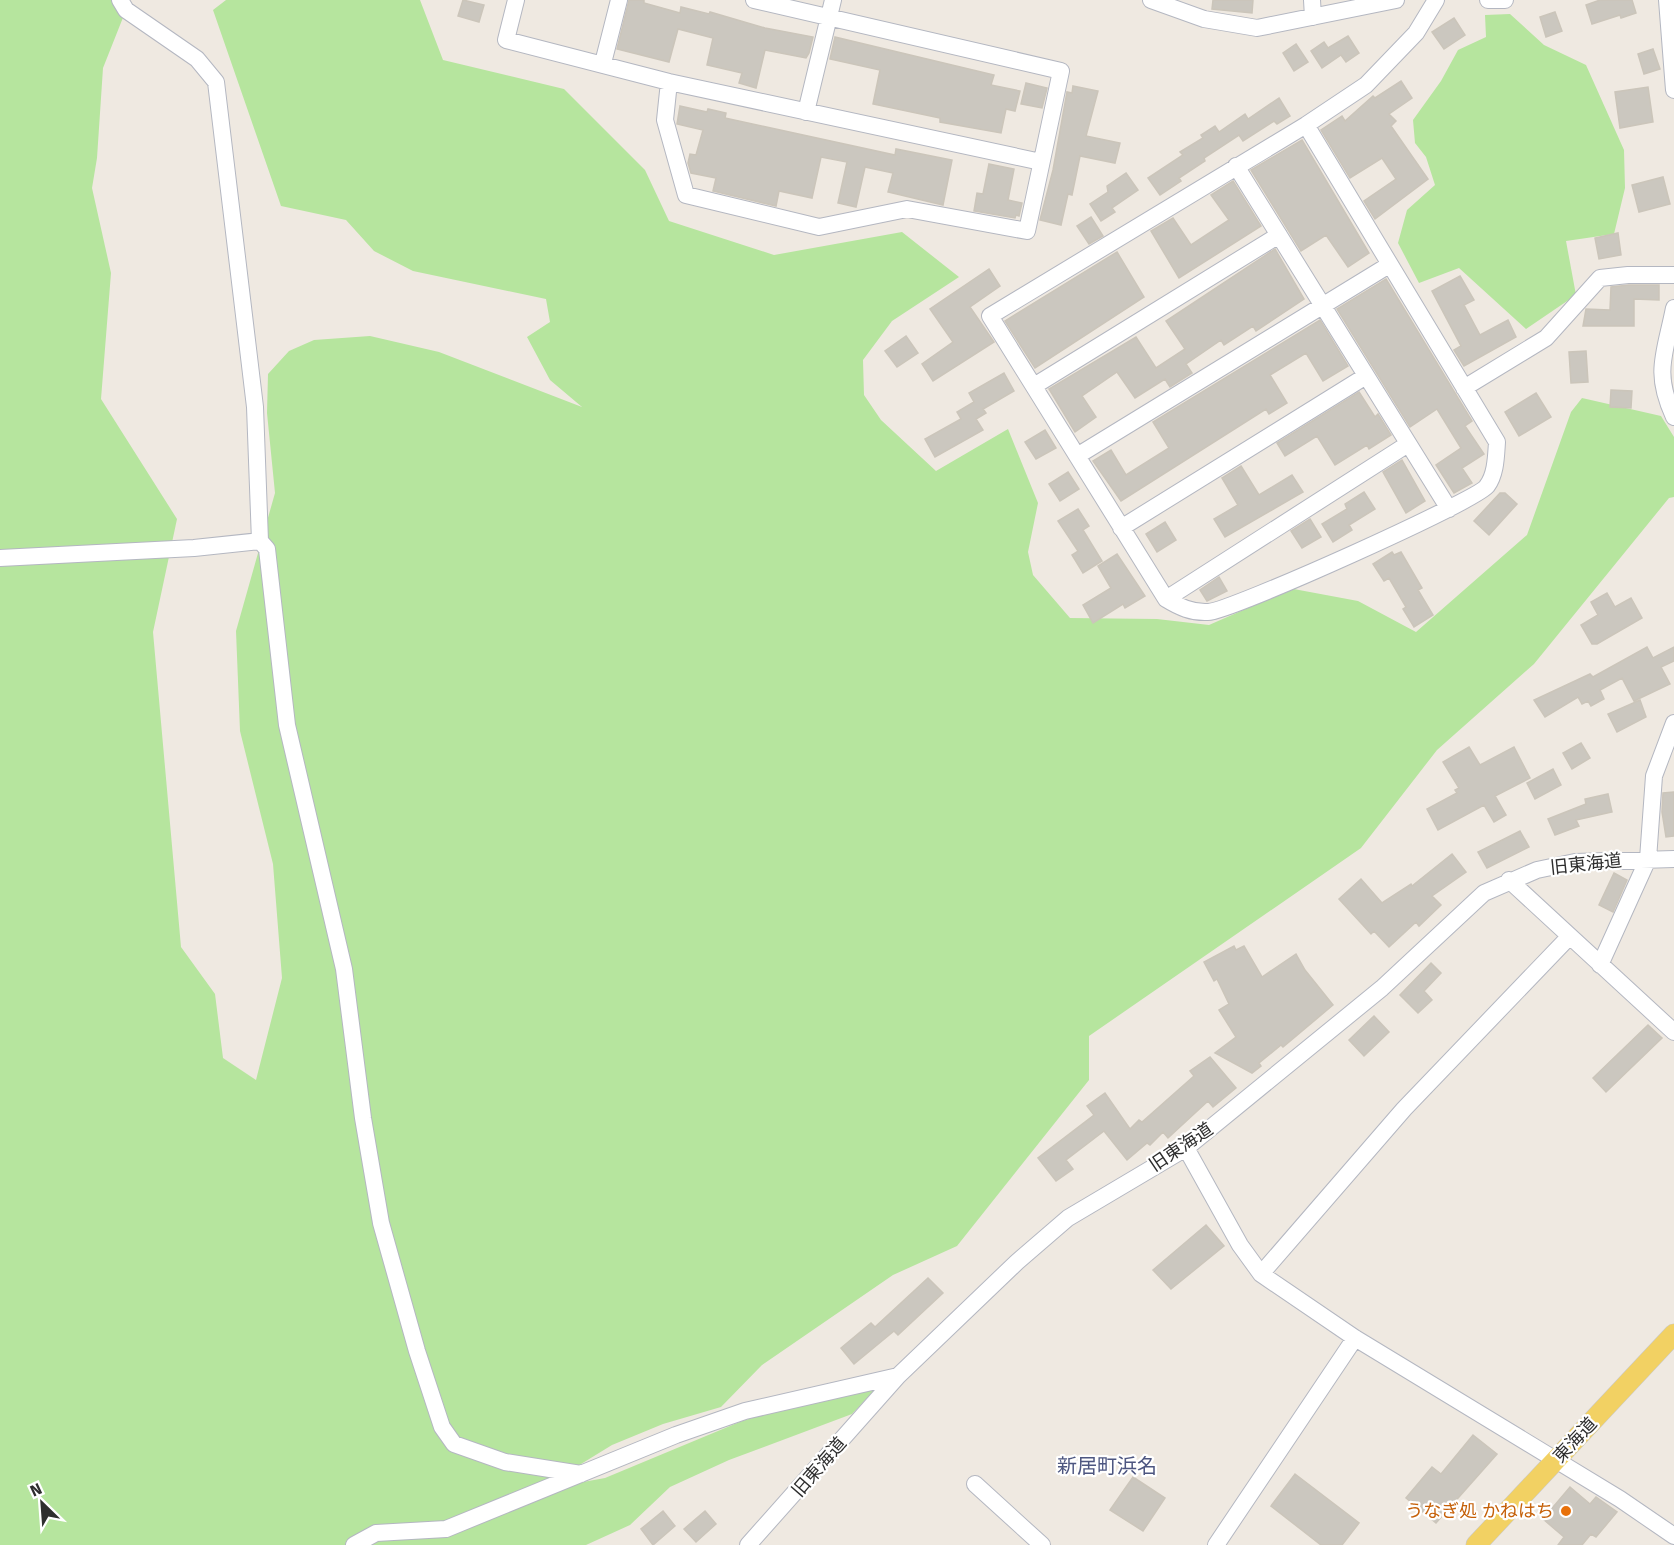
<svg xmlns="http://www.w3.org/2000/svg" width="1674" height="1545" font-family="'Fira Sans','Noto Sans JP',sans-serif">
<rect width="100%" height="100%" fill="#efe9e1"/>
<path fill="#b6e59e" d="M 0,0 L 120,0 L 126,10 L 103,68 L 97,158 L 92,188 L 111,273 L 101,399 L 177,519 L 153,632 L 181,947 L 215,994 L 223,1058 L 256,1080 L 282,978 L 273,864 L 240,731 L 236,631 L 275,493 L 267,413 L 268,374 L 289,351 L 314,340 L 370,336 L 439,352 L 582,407 L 550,380 L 527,337 L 550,322 L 546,299 L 413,271 L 374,251 L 346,220 L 281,206 L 213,10 L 226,0 L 420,0 L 443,60 L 564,89 L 645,170 L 669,221 L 774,255 L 902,232 L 959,277 L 892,321 L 863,360 L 864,395 L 881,420 L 936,471 L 1008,429 L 1038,503 L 1028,552 L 1033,575 L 1070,618 L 1157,619 L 1209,625 L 1257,604 L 1283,587 L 1358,601 L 1416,632 L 1527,535 L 1571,412 L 1582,398 L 1661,416 L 1674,437 L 1674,497 L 1669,498 L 1534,664 L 1437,750 L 1361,848 L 1089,1036 L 1089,1080 L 957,1246 L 893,1275 L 762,1365 L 721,1407 L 663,1424 L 612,1445 L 537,1491 L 442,1535 L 583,1482 L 605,1478 L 742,1421 L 885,1379 L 852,1414 L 729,1460 L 670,1487 L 630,1525 L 586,1545 L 0,1545 Z
M 1510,14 L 1544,45 L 1586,65 L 1624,150 L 1625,188 L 1614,234 L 1566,241 L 1576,295 L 1526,329 L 1459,268 L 1419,283 L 1398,243 L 1407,210 L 1435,185 L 1426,157 L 1415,143 L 1413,120 L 1441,81 L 1458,50 L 1486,37 L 1485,15 Z"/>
<path fill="#cbc7bf" stroke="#cbc5ba" stroke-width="1.5" d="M 463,0 L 484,5 L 479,22 L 458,16 Z
M 629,0 L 644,0 L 644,3 L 680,13 L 681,7 L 709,14 L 710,12 L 765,28 L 813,37 L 809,53 L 806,58 L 765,50 L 756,88 L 739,83 L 742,73 L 707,65 L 713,38 L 678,29 L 669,62 L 617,49 Z
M 1213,0 L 1253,0 L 1252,13 L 1212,9 Z
M 1600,0 L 1632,0 L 1636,13 L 1621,18 L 1620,15 L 1592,24 L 1586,5 Z
M 1555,12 L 1562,31 L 1546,37 L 1540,17 Z
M 1454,18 L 1465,35 L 1444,49 L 1432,32 Z
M 1348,36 L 1359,53 L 1346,62 L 1341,55 L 1322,68 L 1311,51 L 1324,42 L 1328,48 Z
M 835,37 L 994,75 L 991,85 L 1020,91 L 1015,111 L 1006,109 L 1001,133 L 940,122 L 940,118 L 873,104 L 880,70 L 830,59 Z
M 1296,44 L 1308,62 L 1294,71 L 1283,53 Z
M 1653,49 L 1660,69 L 1644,74 L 1638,54 Z
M 1401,81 L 1412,98 L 1389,114 L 1396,121 L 1391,126 L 1428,179 L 1375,219 L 1364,201 L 1396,179 L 1382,158 L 1350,178 L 1321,130 L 1342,116 L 1345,121 L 1373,96 L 1375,98 Z
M 1026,83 L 1047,88 L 1042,108 L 1021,104 Z
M 1073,86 L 1098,91 L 1086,136 L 1120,143 L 1115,163 L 1080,156 L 1072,195 L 1068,194 L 1061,225 L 1040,220 L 1053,170 L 1067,92 L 1072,93 Z
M 1648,87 L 1653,122 L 1620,128 L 1615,92 Z
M 1279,98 L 1290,116 L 1277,124 L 1274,121 L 1243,141 L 1239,135 L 1204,158 L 1205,161 L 1179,178 L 1181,181 L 1160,195 L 1148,178 L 1183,155 L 1180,152 L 1203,138 L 1201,135 L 1215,126 L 1219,132 L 1245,114 L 1248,119 Z
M 680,106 L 707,112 L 708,109 L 726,113 L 725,118 L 895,155 L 896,149 L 952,160 L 943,205 L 888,192 L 893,173 L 865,167 L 856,207 L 838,203 L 847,162 L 821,157 L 812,198 L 779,191 L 776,206 L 713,191 L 716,178 L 691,173 L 688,163 L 690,154 L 696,155 L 703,130 L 677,124 Z
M 1302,140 L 1369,253 L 1348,267 L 1326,235 L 1301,251 L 1251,170 Z
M 989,164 L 1014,169 L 1008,200 L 1022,203 L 1019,216 L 1016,215 L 1015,218 L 974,211 L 977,193 L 983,194 Z
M 1126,173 L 1138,190 L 1112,208 L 1115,212 L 1101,221 L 1090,204 L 1108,192 L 1107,186 Z
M 1663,177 L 1670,204 L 1639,212 L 1632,185 Z
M 1233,181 L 1261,226 L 1179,278 L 1151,231 L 1173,218 L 1191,245 L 1229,220 L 1211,195 Z
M 1091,217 L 1103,236 L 1089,244 L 1077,226 Z
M 1618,233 L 1621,255 L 1599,259 L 1595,238 Z
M 1275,249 L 1304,299 L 1256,331 L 1253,326 L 1224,345 L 1221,340 L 1186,364 L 1192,373 L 1170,387 L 1165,379 L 1135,398 L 1117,372 L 1082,396 L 1096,417 L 1075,432 L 1049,389 L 1136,337 L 1156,368 L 1185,349 L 1166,321 Z
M 1117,252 L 1144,297 L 1035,368 L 1005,321 Z
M 989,269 L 1000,286 L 970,307 L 994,342 L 933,381 L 922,364 L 953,342 L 930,309 Z
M 1460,276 L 1474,300 L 1464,305 L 1480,335 L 1508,320 L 1516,337 L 1464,366 L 1454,350 L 1461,346 L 1432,291 Z
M 1386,279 L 1472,421 L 1465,426 L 1484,454 L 1462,468 L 1472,483 L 1454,493 L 1436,465 L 1461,448 L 1437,409 L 1410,427 L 1337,309 Z
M 1629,285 L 1659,285 L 1659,300 L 1634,299 L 1634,326 L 1583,326 L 1586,309 L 1610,310 L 1611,287 Z
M 1320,320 L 1348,366 L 1323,381 L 1306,353 L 1270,375 L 1287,403 L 1269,414 L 1266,409 L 1121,501 L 1093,461 L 1111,450 L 1126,475 L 1169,448 L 1153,422 Z
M 906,336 L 918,353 L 897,367 L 885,351 Z
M 1586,351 L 1588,382 L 1571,383 L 1569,352 Z
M 1004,373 L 1014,391 L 983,409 L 986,413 L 976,419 L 983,430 L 935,457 L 925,439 L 961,419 L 957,412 L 974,402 L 969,393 Z
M 1611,390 L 1632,391 L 1631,408 L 1610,407 Z
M 1359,392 L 1375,417 L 1378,414 L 1391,435 L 1369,449 L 1367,445 L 1335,465 L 1317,436 L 1285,456 L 1277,443 Z
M 1536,393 L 1551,417 L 1519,436 L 1505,412 Z
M 1045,430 L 1056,448 L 1036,459 L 1025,442 Z
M 1402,460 L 1425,501 L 1406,513 L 1383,472 Z
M 1241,466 L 1259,495 L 1292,475 L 1303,492 L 1225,537 L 1214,519 L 1238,505 L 1222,478 Z
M 1068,472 L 1079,489 L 1060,501 L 1049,484 Z
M 1364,492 L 1375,509 L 1349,525 L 1352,530 L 1333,542 L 1322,524 L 1347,509 L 1345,504 Z
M 1500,493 L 1505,493 L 1517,504 L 1489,535 L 1474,521 Z
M 1078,509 L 1089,526 L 1083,530 L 1102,561 L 1083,573 L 1072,555 L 1078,551 L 1058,521 Z
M 1310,519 L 1321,537 L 1302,548 L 1291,531 Z
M 1165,522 L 1176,540 L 1157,552 L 1146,534 Z
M 1392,552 L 1394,555 L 1401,552 L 1422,588 L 1418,590 L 1433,615 L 1414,627 L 1403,609 L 1406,607 L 1389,578 L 1384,581 L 1373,564 Z
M 1117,554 L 1145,596 L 1125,608 L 1123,604 L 1093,623 L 1083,605 L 1111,588 L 1098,566 Z
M 1219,577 L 1227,591 L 1207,601 L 1200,590 Z
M 1607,593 L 1615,607 L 1631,598 L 1642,618 L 1597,644 L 1592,644 L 1581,625 L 1598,615 L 1591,602 Z
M 1647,647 L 1653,658 L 1674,647 L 1674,661 L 1661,667 L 1670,684 L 1634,701 L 1622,678 L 1600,690 L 1604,699 L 1591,706 L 1588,701 L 1582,704 L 1578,697 L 1545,717 L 1534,700 L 1590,674 L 1593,677 Z
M 1640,700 L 1646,717 L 1617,732 L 1608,714 Z
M 1581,743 L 1590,758 L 1572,769 L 1563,753 Z
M 1469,747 L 1480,765 L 1514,747 L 1530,778 L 1495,796 L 1506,815 L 1494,822 L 1484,805 L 1438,830 L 1427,809 L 1457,793 L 1455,790 L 1459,788 L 1443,762 Z
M 1553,769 L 1561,785 L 1535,799 L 1527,783 Z
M 1674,792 L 1674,836 L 1666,837 L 1662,812 L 1663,793 Z
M 1608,794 L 1612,812 L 1576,820 L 1579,826 L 1555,835 L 1548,819 L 1586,804 L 1585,799 Z
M 1520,831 L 1529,847 L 1487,868 L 1478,852 Z
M 1452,854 L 1466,872 L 1432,896 L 1441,905 L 1419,926 L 1416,922 L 1389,947 L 1374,931 L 1371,934 L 1339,899 L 1361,879 L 1382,903 L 1411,884 L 1412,886 Z
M 1614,873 L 1627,880 L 1613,912 L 1599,905 Z
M 1234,946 L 1236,950 L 1244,946 L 1262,977 L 1296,954 L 1305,970 L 1333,1005 L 1283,1047 L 1281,1045 L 1259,1063 L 1261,1066 L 1252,1073 L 1215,1053 L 1236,1037 L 1219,1010 L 1229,1004 L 1217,979 L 1214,981 L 1204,962 Z
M 1431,963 L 1441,973 L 1424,991 L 1432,1000 L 1418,1013 L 1400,995 Z
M 1374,1016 L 1389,1032 L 1364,1056 L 1349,1040 Z
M 1648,1025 L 1662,1038 L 1606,1092 L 1593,1078 Z
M 1210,1057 L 1236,1088 L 1213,1107 L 1208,1101 L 1168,1138 L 1163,1132 L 1150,1145 L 1147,1143 L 1127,1160 L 1104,1131 L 1066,1160 L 1073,1169 L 1056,1181 L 1038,1158 L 1094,1115 L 1087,1106 L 1105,1093 L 1130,1129 L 1139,1120 L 1142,1122 L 1194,1076 L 1190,1071 Z
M 1206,1225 L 1224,1246 L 1171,1289 L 1153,1270 Z
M 928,1278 L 943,1293 L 898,1335 L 894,1331 L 854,1364 L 841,1348 L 871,1323 L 875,1327 Z
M 1473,1435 L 1497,1454 L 1436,1523 L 1406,1498 L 1432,1467 L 1441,1474 Z
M 1295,1474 L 1359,1523 L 1342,1545 L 1321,1545 L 1271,1506 Z
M 1133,1477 L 1165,1498 L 1143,1531 L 1110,1510 Z
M 1570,1487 L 1590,1504 L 1596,1497 L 1617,1512 L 1596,1537 L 1591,1534 L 1582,1545 L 1558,1545 L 1564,1537 L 1543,1519 Z
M 663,1511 L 675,1526 L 653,1545 L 641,1529 Z
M 705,1511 L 716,1524 L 696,1542 L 684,1529 Z"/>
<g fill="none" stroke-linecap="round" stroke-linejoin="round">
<g stroke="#b4b7c1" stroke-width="18">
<path id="minor" d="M 120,0 L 126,10 L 197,59 L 216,82 L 255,407 L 260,541 L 267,549 L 287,725 L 344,969 L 363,1118 L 381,1223 L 417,1351 L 442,1427 L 454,1444 L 505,1462 L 581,1474
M 516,0 L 506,40 L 669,82 L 1041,162
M 1151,0 L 1204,19 L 1257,28 L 1396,0
M 1312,0 L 1313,17
M 1488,0 L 1505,0
M 1667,0 L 1674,90
M 603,63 L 619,0
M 669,82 L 665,120 L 686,195 L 819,227 L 907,209 L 1027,231 L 1061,71 L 754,0
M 806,112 L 833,0
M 1306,125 L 1497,442 C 1496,456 1496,474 1487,486 C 1478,500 1229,612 1208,612 C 1192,613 1179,607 1166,599 L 990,316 L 1306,125 L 1366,85 L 1416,33 L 1436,0
M 1236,166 L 1449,509
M 1674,308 C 1665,354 1653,372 1674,417
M 1034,386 L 1279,235
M 1464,388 L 1546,338 L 1600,278 L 1628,275 L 1674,275
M 1077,456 L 1389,265
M 1121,528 L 1366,376
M 0,558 L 194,548 L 260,541
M 1166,599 L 1408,444
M 1509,880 L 1674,1032
M 1600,965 L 1648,859 L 1654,776 L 1674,723
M 1186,1148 L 1240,1245 L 1261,1274 L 1355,1338 L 1620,1499 L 1674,1536
M 1261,1274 L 1404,1109 L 1569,937
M 975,1484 L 1042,1545
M 354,1545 L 376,1533 L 446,1529 L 676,1435 L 745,1411 L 898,1376
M 748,1545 L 898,1376 L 1017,1262 L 1068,1218 L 1186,1148 L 1382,988 L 1484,893 L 1537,870 L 1575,862 L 1674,859
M 1216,1545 L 1355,1338"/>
</g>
<g stroke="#c9c9c9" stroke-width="21">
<path id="major" d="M 1476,1545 L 1674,1334"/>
</g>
<use href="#minor" stroke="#fff" stroke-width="16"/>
<use href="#major" stroke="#f2d163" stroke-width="20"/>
</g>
<circle fill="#e8710a" stroke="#fff" stroke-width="2" cx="1566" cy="1511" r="6"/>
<g text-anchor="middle" stroke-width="4.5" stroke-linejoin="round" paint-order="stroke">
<g font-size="18" fill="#2e2e2e" stroke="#fff">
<text transform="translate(1586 864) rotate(-6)" y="6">旧東海道</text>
<text transform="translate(1181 1147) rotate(-34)" y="6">旧東海道</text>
<text transform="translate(1575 1440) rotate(-47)" y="6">東海道</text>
<text transform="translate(819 1467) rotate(-49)" y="6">旧東海道</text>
</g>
<g font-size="18" fill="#c56008" stroke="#fff" text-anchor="end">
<text x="1554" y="1517">うなぎ処 かねはち</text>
</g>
<g font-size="20" fill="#4d5680" stroke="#fff">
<text x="1107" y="1473">新居町浜名</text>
</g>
</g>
<g transform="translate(42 1503) rotate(335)" stroke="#ffffff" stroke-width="4.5" paint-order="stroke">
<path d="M0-4.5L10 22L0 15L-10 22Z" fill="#2e2e2e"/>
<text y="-9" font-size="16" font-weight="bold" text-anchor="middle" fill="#2e2e2e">N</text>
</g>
</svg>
